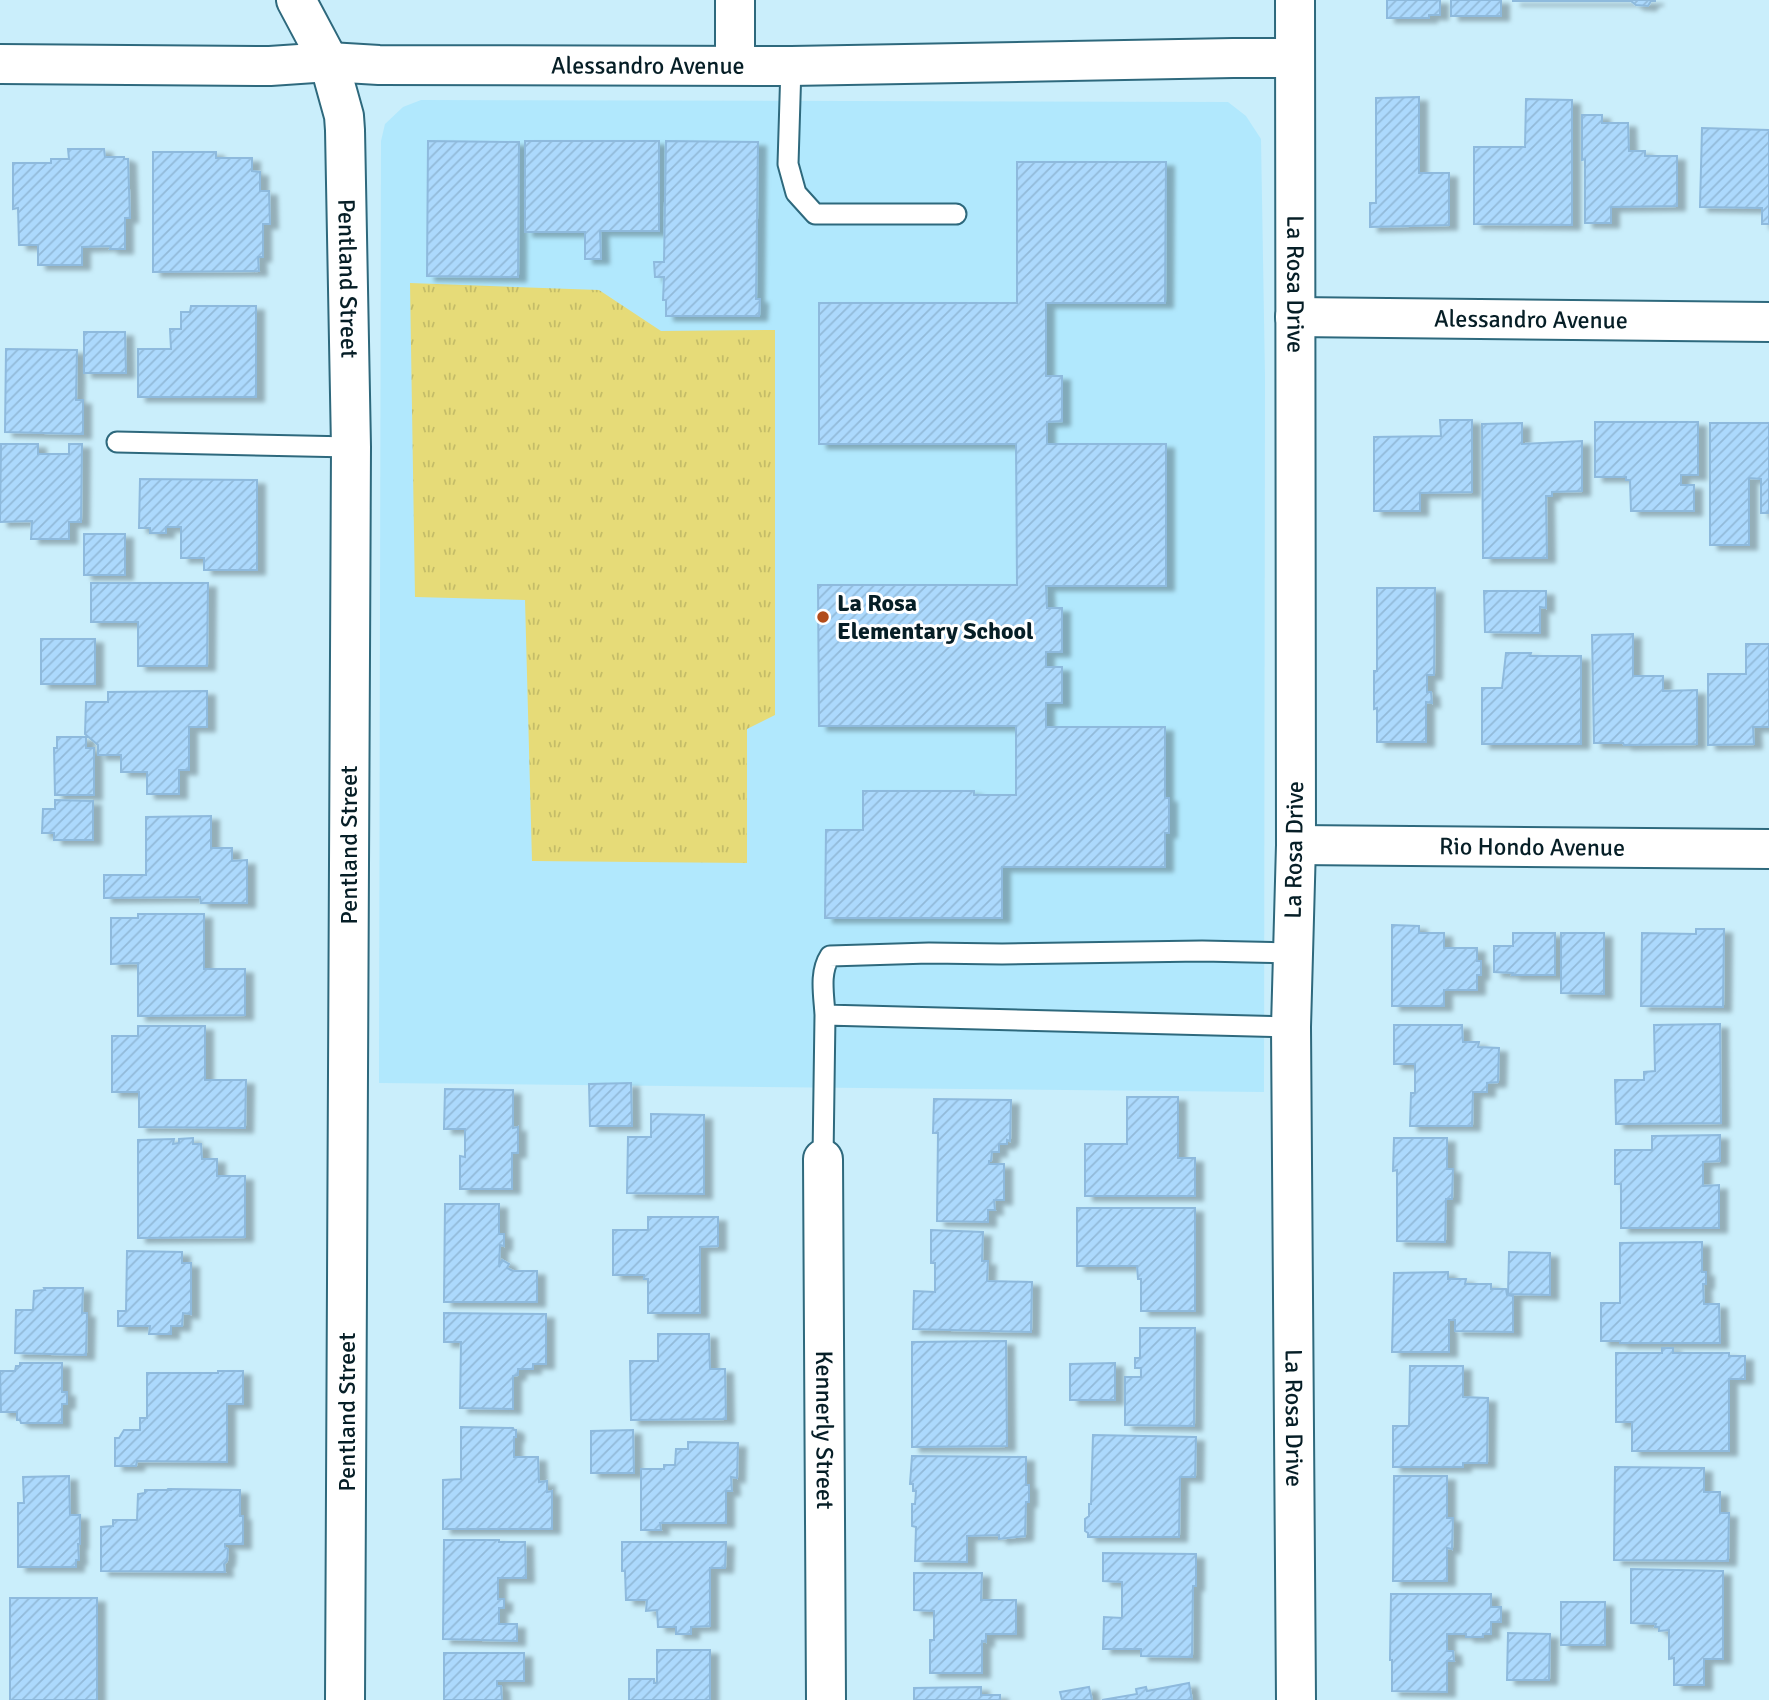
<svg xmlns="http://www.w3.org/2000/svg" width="1769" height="1700" font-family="Signika,sans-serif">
<defs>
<pattern id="grass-tufts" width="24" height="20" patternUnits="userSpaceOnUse" patternTransform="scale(1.75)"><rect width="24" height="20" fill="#e6db78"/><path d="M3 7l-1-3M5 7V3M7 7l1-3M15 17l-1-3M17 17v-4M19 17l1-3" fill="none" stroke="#c4bc68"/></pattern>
<pattern id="building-hatch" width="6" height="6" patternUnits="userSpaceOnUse" patternTransform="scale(1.75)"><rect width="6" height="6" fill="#acd9fd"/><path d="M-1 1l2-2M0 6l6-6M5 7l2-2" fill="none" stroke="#92bad9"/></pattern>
<filter id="shadow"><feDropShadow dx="8" dy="4.5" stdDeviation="2" flood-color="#0004"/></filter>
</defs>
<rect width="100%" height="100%" fill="#caeefb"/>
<path fill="#b1e8fd" d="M 421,100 L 1228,102 L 1246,116 L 1261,139 L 1265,377 L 1264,1092 L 379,1083 L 381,141 L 385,124 L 403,107 Z"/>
<path fill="url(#grass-tufts)" d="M 410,283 L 599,290 L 661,331 L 775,330 L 775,715 L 747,729 L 747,863 L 532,861 L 525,600 L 415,597 Z"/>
<path fill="url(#building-hatch)" stroke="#8ebadd" stroke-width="2" filter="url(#shadow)" d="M 1387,0 L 1440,0 L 1440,15 L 1429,15 L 1429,18 L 1387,18 Z
M 1451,0 L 1501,0 L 1501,16 L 1451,16 Z
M 1513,0 L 1655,0 L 1655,1 L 1651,1 L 1648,6 L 1636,5 L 1631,1 L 1513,1 Z
M 1419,97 L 1419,173 L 1449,173 L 1449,225 L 1370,227 L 1370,203 L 1376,203 L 1376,98 Z
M 1526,99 L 1572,100 L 1572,225 L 1474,224 L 1474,147 L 1525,147 Z
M 1582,115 L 1602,115 L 1602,123 L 1628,123 L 1629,151 L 1645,151 L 1645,156 L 1677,156 L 1677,206 L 1611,207 L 1611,223 L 1585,223 L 1585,159 L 1582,160 Z
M 1702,128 L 1769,130 L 1769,224 L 1762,224 L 1762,208 L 1700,207 Z
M 428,141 L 519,142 L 518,277 L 427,276 Z
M 525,141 L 659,141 L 659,231 L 600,231 L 601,259 L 585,259 L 585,232 L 525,232 Z
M 666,141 L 758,142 L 756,299 L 760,299 L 759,316 L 666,316 L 666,300 L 663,300 L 664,277 L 655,277 L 654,262 L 664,262 Z
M 68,149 L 104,149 L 105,157 L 124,157 L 124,159 L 128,159 L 130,218 L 125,218 L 125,249 L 110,249 L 111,246 L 82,247 L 82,265 L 38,265 L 38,245 L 19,245 L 18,208 L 13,209 L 13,163 L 51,163 L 51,159 L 69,159 Z
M 153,152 L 216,152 L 216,158 L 252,158 L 252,171 L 260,172 L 260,191 L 269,191 L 270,224 L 263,224 L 263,257 L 258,257 L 259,271 L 153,272 Z
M 1017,162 L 1166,162 L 1165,303 L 1046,303 L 1046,376 L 1062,376 L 1062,421 L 1047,422 L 1047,444 L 1166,444 L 1166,586 L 1046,586 L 1047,608 L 1062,608 L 1062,652 L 1046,652 L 1046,667 L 1062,667 L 1062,703 L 1046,703 L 1046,727 L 1165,727 L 1165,798 L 1169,798 L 1169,833 L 1165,833 L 1165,867 L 1002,867 L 1002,918 L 825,918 L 826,830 L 863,830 L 863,791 L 974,791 L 974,795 L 1016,795 L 1016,726 L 819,726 L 818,585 L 1017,585 L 1016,444 L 819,444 L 819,303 L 1017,303 Z
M 191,306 L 256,306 L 256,397 L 138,397 L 138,349 L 171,349 L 170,329 L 181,329 L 181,312 L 190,312 Z
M 84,332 L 125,332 L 126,373 L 84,373 Z
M 6,349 L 77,350 L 76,400 L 83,400 L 83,434 L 5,432 Z
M 1440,420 L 1472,420 L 1472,492 L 1420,493 L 1420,511 L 1374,511 L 1374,437 L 1441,436 Z
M 1595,422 L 1698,422 L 1698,475 L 1681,475 L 1681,485 L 1694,485 L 1694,511 L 1631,511 L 1630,480 L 1626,480 L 1626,477 L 1595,477 Z
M 1522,423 L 1522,444 L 1582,441 L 1582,491 L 1552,492 L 1552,496 L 1546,496 L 1547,558 L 1483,558 L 1482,424 Z
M 1710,423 L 1769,423 L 1769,513 L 1761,513 L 1761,479 L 1749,478 L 1749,545 L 1710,545 Z
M 1,444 L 38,444 L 38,454 L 69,454 L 69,444 L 82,444 L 81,522 L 69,522 L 69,539 L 31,539 L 32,521 L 0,522 Z
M 140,479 L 257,480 L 257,570 L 204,570 L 204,558 L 181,558 L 181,527 L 166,527 L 166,533 L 150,533 L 150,528 L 139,528 Z
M 84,534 L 125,534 L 125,575 L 84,575 Z
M 91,583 L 208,583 L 207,666 L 138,666 L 138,622 L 91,622 Z
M 1377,588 L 1435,588 L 1434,675 L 1427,675 L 1427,692 L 1431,692 L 1432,703 L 1426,702 L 1426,742 L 1377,742 L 1377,708 L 1374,709 L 1374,671 L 1377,671 Z
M 1484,591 L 1546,591 L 1546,608 L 1540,607 L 1540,633 L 1485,632 Z
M 1633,634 L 1633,676 L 1663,676 L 1663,691 L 1697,690 L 1697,744 L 1624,745 L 1623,743 L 1594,743 L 1592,635 Z
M 41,639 L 95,639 L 95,684 L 41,684 Z
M 1746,644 L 1769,644 L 1769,727 L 1753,727 L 1754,744 L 1708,745 L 1708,674 L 1746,674 Z
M 1506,653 L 1531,653 L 1530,656 L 1581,656 L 1581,744 L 1482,744 L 1482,688 L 1502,688 Z
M 207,691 L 207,727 L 189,727 L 189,770 L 179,770 L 179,794 L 147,794 L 147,772 L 121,772 L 121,755 L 98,755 L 98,745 L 85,734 L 86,702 L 108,702 L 108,692 Z
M 57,737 L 86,737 L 86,748 L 94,748 L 94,795 L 55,795 L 54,748 L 57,748 Z
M 55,800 L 93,801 L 93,840 L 54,840 L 54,833 L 42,833 L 43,809 L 55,809 Z
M 211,816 L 211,848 L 232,848 L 232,861 L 247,860 L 247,903 L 201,903 L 200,897 L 104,898 L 104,875 L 146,875 L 146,817 Z
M 138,914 L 204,914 L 204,969 L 245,969 L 245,1015 L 138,1016 L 138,963 L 111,964 L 111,918 L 138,918 Z
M 1392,925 L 1419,926 L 1419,933 L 1444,933 L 1444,948 L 1477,948 L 1477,961 L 1481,961 L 1481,975 L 1477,975 L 1477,990 L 1444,990 L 1444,1006 L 1392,1006 Z
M 1696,929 L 1724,929 L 1723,1007 L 1641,1006 L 1642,933 L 1696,934 Z
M 1513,933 L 1555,933 L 1555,975 L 1512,975 L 1513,973 L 1494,972 L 1494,946 L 1513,946 Z
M 1561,933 L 1604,933 L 1604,994 L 1561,993 Z
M 1720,1024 L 1721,1123 L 1616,1124 L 1615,1080 L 1644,1080 L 1644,1072 L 1655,1071 L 1654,1025 Z
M 1394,1025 L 1462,1025 L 1463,1042 L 1479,1042 L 1478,1047 L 1499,1048 L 1498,1082 L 1487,1083 L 1487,1092 L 1473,1092 L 1472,1126 L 1410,1126 L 1411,1093 L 1415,1093 L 1415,1064 L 1394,1064 Z
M 138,1026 L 205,1026 L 205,1080 L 246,1080 L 245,1128 L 139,1127 L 139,1092 L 112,1092 L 112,1036 L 138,1036 Z
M 631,1083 L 632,1126 L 590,1126 L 589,1084 Z
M 445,1089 L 513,1090 L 513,1128 L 518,1127 L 518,1153 L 512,1153 L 512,1189 L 460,1189 L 460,1156 L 465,1157 L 465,1129 L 444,1129 Z
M 1127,1097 L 1178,1097 L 1178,1158 L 1195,1158 L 1195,1196 L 1085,1196 L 1085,1144 L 1127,1144 Z
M 934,1099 L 1011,1100 L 1010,1141 L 1007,1140 L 1007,1144 L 999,1144 L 999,1152 L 992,1152 L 991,1161 L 989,1161 L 989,1164 L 1004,1164 L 1004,1200 L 994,1200 L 995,1210 L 988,1210 L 988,1222 L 937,1221 L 938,1133 L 933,1133 Z
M 651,1114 L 704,1115 L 704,1194 L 627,1193 L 628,1137 L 651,1137 Z
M 1720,1135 L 1720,1161 L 1703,1162 L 1703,1186 L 1719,1185 L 1719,1228 L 1621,1228 L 1621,1184 L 1615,1184 L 1615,1150 L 1652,1150 L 1652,1136 Z
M 193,1138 L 193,1144 L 201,1144 L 202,1159 L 217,1159 L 217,1176 L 245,1176 L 245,1237 L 138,1238 L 138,1140 L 174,1139 L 173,1144 L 179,1143 L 179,1139 Z
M 1394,1138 L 1447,1138 L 1447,1169 L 1453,1169 L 1452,1199 L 1446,1199 L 1445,1242 L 1397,1241 L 1397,1170 L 1393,1171 Z
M 445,1204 L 499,1204 L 499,1234 L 504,1234 L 504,1246 L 500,1245 L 499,1267 L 502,1260 L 509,1264 L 507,1268 L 513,1271 L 537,1271 L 537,1302 L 444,1302 Z
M 1077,1208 L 1195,1208 L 1195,1311 L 1141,1311 L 1141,1279 L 1138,1279 L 1137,1266 L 1077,1266 Z
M 648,1217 L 718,1217 L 718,1246 L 700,1247 L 700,1313 L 648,1313 L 648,1279 L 644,1279 L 644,1275 L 613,1275 L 613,1230 L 648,1230 Z
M 931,1230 L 983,1232 L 982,1261 L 988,1261 L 987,1281 L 1032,1282 L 1031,1332 L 913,1329 L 914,1291 L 935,1292 L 935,1263 L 931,1263 Z
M 1702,1242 L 1702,1272 L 1706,1272 L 1706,1284 L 1703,1284 L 1704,1304 L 1719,1304 L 1720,1343 L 1620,1343 L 1620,1341 L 1601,1341 L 1601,1303 L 1620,1303 L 1620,1243 Z
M 127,1251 L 182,1252 L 182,1263 L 191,1263 L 191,1314 L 183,1313 L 182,1326 L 171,1326 L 171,1334 L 149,1334 L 150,1326 L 118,1326 L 118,1311 L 126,1311 Z
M 1509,1252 L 1550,1253 L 1550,1295 L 1508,1294 Z
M 1448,1272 L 1448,1279 L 1466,1279 L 1465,1284 L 1491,1284 L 1491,1289 L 1506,1289 L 1507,1295 L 1513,1296 L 1513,1332 L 1455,1331 L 1455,1320 L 1449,1320 L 1449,1352 L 1392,1352 L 1394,1273 Z
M 44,1288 L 83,1288 L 82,1313 L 87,1313 L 86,1355 L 15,1353 L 16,1310 L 33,1310 L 34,1291 L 45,1290 Z
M 444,1313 L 546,1314 L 546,1364 L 533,1364 L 533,1369 L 518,1369 L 518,1375 L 513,1376 L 513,1409 L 460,1408 L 461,1342 L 444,1342 Z
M 1140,1328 L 1195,1328 L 1194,1426 L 1125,1425 L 1125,1377 L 1141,1377 L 1141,1368 L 1135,1368 L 1135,1358 L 1140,1358 Z
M 658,1334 L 709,1334 L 710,1369 L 725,1369 L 726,1419 L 631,1420 L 630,1361 L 658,1361 Z
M 1006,1341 L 1007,1446 L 912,1447 L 912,1342 Z
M 1662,1348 L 1673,1348 L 1673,1353 L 1729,1353 L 1729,1356 L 1745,1356 L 1745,1379 L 1729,1379 L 1729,1451 L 1632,1451 L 1632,1422 L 1616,1422 L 1616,1353 L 1662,1353 Z
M 20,1363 L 62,1363 L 62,1392 L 67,1392 L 67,1404 L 62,1404 L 62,1423 L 21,1423 L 20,1420 L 17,1420 L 17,1412 L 1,1412 L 0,1371 L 15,1371 L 16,1366 L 20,1366 Z
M 1115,1363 L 1115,1400 L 1070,1400 L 1070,1364 Z
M 1410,1366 L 1463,1366 L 1463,1397 L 1488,1398 L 1487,1463 L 1463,1463 L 1463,1467 L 1393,1467 L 1393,1426 L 1409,1426 Z
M 218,1371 L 243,1371 L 243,1404 L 227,1404 L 227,1462 L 137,1461 L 136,1466 L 115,1466 L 115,1438 L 119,1438 L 124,1430 L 140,1430 L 140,1418 L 147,1418 L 147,1373 L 218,1373 Z
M 461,1427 L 513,1428 L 514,1430 L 516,1430 L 516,1437 L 514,1437 L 514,1457 L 538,1457 L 539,1482 L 547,1481 L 547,1492 L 552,1491 L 552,1529 L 443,1529 L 443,1480 L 461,1479 Z
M 633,1430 L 634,1473 L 591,1473 L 591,1431 Z
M 1093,1435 L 1196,1437 L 1195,1477 L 1180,1477 L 1179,1537 L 1088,1537 L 1088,1533 L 1085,1531 L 1085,1519 L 1089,1516 L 1089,1504 L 1091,1504 Z
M 688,1442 L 738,1443 L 737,1478 L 731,1477 L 732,1491 L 726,1491 L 726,1523 L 660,1523 L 661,1530 L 641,1530 L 641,1469 L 664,1469 L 664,1465 L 675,1465 L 676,1449 L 688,1449 Z
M 912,1456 L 1026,1457 L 1026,1485 L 1029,1485 L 1029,1502 L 1026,1502 L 1025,1536 L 999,1539 L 999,1535 L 967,1536 L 967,1562 L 915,1561 L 916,1527 L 912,1526 L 912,1504 L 915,1504 L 916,1491 L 913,1491 L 913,1484 L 910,1484 Z
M 1615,1467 L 1704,1468 L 1704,1492 L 1720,1492 L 1720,1513 L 1729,1513 L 1728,1561 L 1614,1560 Z
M 69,1476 L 70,1515 L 80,1515 L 80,1544 L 78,1544 L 79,1560 L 76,1560 L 76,1567 L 18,1567 L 18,1503 L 24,1503 L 23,1477 Z
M 1394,1476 L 1447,1476 L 1447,1518 L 1453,1518 L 1452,1549 L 1447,1548 L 1447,1581 L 1393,1581 Z
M 169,1489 L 240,1490 L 240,1516 L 243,1516 L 243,1544 L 225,1544 L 225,1547 L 228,1549 L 227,1561 L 224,1564 L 225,1572 L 101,1571 L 101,1527 L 113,1526 L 113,1520 L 137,1520 L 138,1494 L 145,1493 L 145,1490 L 170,1490 Z
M 444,1540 L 499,1540 L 499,1542 L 525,1542 L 526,1578 L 498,1578 L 498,1599 L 504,1599 L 504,1608 L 499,1608 L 499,1624 L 517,1624 L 517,1641 L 443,1639 Z
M 622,1542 L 726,1542 L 725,1568 L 710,1568 L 710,1626 L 691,1627 L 691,1634 L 676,1634 L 676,1627 L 658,1627 L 657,1610 L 646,1611 L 647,1600 L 626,1600 L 625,1571 L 622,1571 Z
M 1103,1553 L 1196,1554 L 1196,1586 L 1193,1586 L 1192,1657 L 1141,1656 L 1141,1649 L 1103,1649 L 1104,1617 L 1122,1618 L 1122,1582 L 1103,1581 Z
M 1631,1569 L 1723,1571 L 1723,1659 L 1704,1659 L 1704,1685 L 1674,1685 L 1674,1658 L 1669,1659 L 1669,1630 L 1659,1631 L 1659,1627 L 1655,1627 L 1656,1624 L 1631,1623 Z
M 914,1573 L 982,1573 L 981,1600 L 1016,1600 L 1016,1634 L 986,1634 L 986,1642 L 982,1641 L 982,1673 L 930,1673 L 930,1640 L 934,1640 L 934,1611 L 914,1610 Z
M 1391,1594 L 1491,1594 L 1491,1607 L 1501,1607 L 1501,1622 L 1491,1622 L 1491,1634 L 1483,1634 L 1483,1637 L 1466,1637 L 1466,1634 L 1447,1634 L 1447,1651 L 1453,1651 L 1454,1661 L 1447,1661 L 1447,1692 L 1392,1691 L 1392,1660 L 1390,1660 Z
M 10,1598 L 97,1598 L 97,1700 L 10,1700 Z
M 1561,1602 L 1605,1602 L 1605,1645 L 1561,1645 Z
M 1508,1633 L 1550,1634 L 1549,1680 L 1507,1680 Z
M 657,1650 L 710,1650 L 710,1700 L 629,1700 L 629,1679 L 654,1679 L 654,1683 L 657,1683 Z
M 444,1653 L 524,1653 L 524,1681 L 497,1681 L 497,1686 L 501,1686 L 502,1700 L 444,1700 Z
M 1189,1683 L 1192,1700 L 1102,1700 L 1137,1694 L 1136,1689 L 1146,1687 L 1147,1691 Z
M 981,1687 L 981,1695 L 1000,1695 L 1000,1700 L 914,1700 L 914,1688 Z
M 1089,1687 L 1092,1700 L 1062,1700 L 1060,1692 Z"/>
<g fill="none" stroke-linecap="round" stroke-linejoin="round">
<g stroke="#2e697d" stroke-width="23">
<path id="lane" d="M 791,66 L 788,164 L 796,193 L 815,214 L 956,214
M 117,442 L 351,447
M 825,1015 C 824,995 819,973 830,956 L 929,953 L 1002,954 L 1202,951 L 1292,953
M 823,1159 L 825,1015 L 1291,1027"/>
</g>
<g stroke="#2e697d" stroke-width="42">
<g id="street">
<path id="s1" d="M 296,0 L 329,62 L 344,116 L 345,130 L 351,447 L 345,1700"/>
<path id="s2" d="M 0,64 L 270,66 L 329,62 L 379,65 L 791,66 L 1233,58 L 1294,58"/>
<path d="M 735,65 L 735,0"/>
<path id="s3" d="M 1295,317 L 1769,322"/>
<path id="s4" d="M 1296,845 L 1769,849"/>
<path id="s5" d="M 823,1159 L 826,1700"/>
</g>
</g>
<g stroke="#2e697d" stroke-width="42">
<g id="secondary">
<path id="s6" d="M 1295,0 L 1296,845 L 1291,1027 L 1296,1700"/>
</g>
</g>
<use href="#lane" stroke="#fff" stroke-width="19"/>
<use href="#street" stroke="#fff" stroke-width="38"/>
<use href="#secondary" stroke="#fff" stroke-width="38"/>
</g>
<circle fill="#b14c1b" stroke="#fff" stroke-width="2.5" cx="823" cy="617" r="7"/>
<g text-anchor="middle" stroke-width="6" stroke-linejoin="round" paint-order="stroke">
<g font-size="24" fill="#061e26" stroke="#fff">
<text dy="8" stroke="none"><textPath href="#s2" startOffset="648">Alessandro Avenue</textPath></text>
<text dy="8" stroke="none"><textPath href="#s1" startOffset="289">Pentland Street</textPath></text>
<text dy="8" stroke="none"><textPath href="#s6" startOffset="284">La Rosa Drive</textPath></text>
<text dy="8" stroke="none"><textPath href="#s3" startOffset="236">Alessandro Avenue</textPath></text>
<text transform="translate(349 845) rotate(-90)" y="8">Pentland Street</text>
<text dy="8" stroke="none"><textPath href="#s4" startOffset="236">Rio Hondo Avenue</textPath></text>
<text transform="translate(1294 850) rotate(-89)" y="8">La Rosa Drive</text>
<text transform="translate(347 1412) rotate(-90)" y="8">Pentland Street</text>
<text dy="8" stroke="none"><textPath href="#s6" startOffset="1418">La Rosa Drive</textPath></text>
<text dy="8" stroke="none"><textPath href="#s5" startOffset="271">Kennerly Street</textPath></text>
</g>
<g font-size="24" font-weight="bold" fill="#061e26" stroke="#fff" text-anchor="start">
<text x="837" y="611">La Rosa<tspan x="837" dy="28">Elementary School</tspan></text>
</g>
</g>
</svg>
